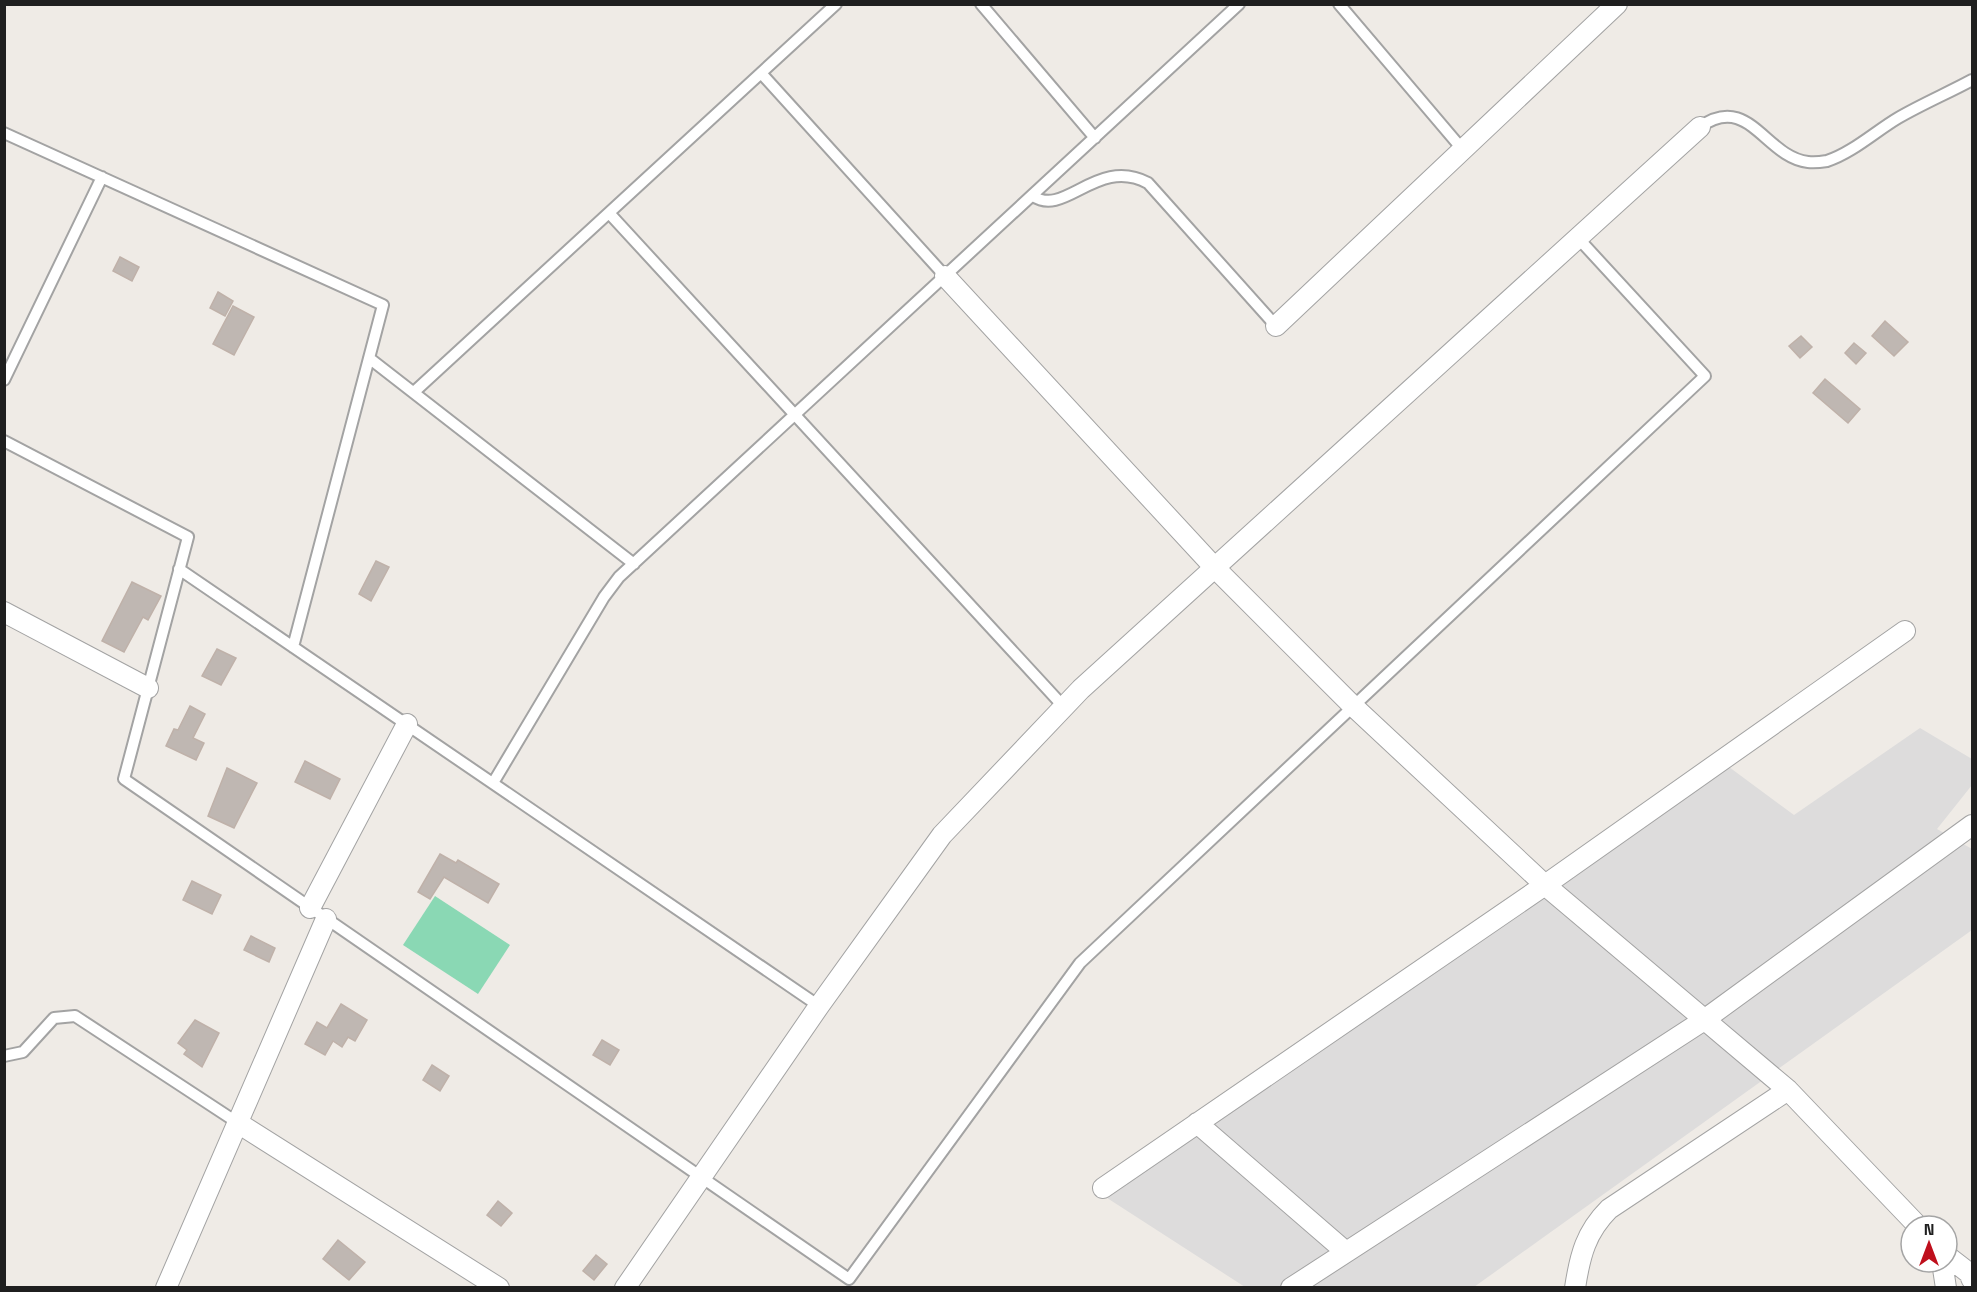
<svg xmlns="http://www.w3.org/2000/svg" width="1977" height="1292" font-family="'Space Grotesk',sans-serif">
<rect width="100%" height="100%" fill="#efebe6"/>
<path fill="#dddcdc" d="M 1920,728 L 1972,759 L 1972,785 L 1937,829 L 1972,849 L 1972,930 L 1474,1287 L 1245,1287 L 1104,1196 L 1729,767 L 1794,815 Z"/>
<path fill="#8ad8b4" d="M 435,896 L 510,945 L 478,994 L 403,945 Z"/>
<path fill="#bfb7b2" stroke="#bfb1a9" stroke-width="1.5" d="M 120,257 L 139,267 L 132,281 L 113,271 Z
M 218,292 L 233,301 L 225,316 L 210,308 Z
M 233,306 L 254,317 L 234,355 L 213,344 Z
M 1885,321 L 1908,342 L 1894,356 L 1872,336 Z
M 1801,336 L 1812,347 L 1800,358 L 1789,346 Z
M 1854,343 L 1866,353 L 1856,364 L 1845,353 Z
M 1825,379 L 1860,409 L 1848,423 L 1813,393 Z
M 376,561 L 389,567 L 371,601 L 359,594 Z
M 132,582 L 161,596 L 148,620 L 143,617 L 124,652 L 102,641 Z
M 217,649 L 236,658 L 221,685 L 202,676 Z
M 190,706 L 205,714 L 193,738 L 204,743 L 196,760 L 166,746 L 174,729 L 178,730 Z
M 305,761 L 340,779 L 330,799 L 295,782 Z
M 227,768 L 257,783 L 234,828 L 208,816 Z
M 440,854 L 456,863 L 458,860 L 499,884 L 488,903 L 444,877 L 430,899 L 418,892 Z
M 192,881 L 221,895 L 212,914 L 183,900 Z
M 251,936 L 275,948 L 269,962 L 244,950 Z
M 341,1004 L 367,1020 L 355,1041 L 348,1037 L 342,1047 L 333,1041 L 325,1055 L 305,1044 L 317,1022 L 327,1028 Z
M 195,1020 L 219,1033 L 202,1067 L 184,1054 L 187,1050 L 178,1043 Z
M 602,1040 L 619,1050 L 610,1065 L 593,1055 Z
M 432,1065 L 449,1076 L 440,1091 L 423,1080 Z
M 498,1201 L 512,1213 L 501,1226 L 487,1215 Z
M 338,1240 L 365,1262 L 349,1280 L 323,1259 Z
M 596,1255 L 607,1264 L 594,1280 L 583,1271 Z"/>
<g fill="none" stroke-linecap="round" stroke-linejoin="round">
<g stroke="#a3a3a3" stroke-width="14">
<path id="lane" d="M 981,4 L 1095,138
M 1339,4 L 1463,150
M 761,73 L 945,276
M 1700,127 C 1749,92 1765,157 1808,162 C 1815,163 1821,162 1827,161 C 1852,153 1876,131 1898,118 C 1922,104 1948,93 1972,80
M 4,133 L 383,305 L 293,647
M 1033,196 C 1065,218 1097,156 1148,183 L 1276,326
M 609,213 L 1063,706
M 369,358 L 634,564
M 4,380 L 102,177
M 414,392 L 836,4
M 4,441 L 188,537 L 124,779 L 849,1279 L 1080,963 L 1705,376 L 1578,238
M 179,569 L 819,1006
M 493,783 L 604,597 L 619,577 L 1239,4
M 4,1056 L 23,1052 L 54,1018 L 75,1016 L 238,1123"/>
</g>
<g stroke="#a3a3a3" stroke-width="22">
<path id="street" d="M 945,276 L 1215,568 L 1353,706 L 1545,885 L 1788,1090 L 1918,1226
M 1276,326 L 1617,4
M 4,612 L 148,688
M 310,908 L 407,724
M 238,1123 L 499,1288
M 1197,1123 L 1346,1252
M 1103,1188 L 1545,885 L 1905,631
M 1947,1256 L 1969,1273 L 1972,1280
M 1942,1262 L 1946,1288
M 166,1288 L 326,919
M 625,1288 L 819,1006 L 942,835 L 1081,689 L 1700,127
M 1291,1288 L 1704,1020 L 1972,825
M 1575,1288 C 1580,1255 1586,1232 1609,1209 L 1788,1090"/>
</g>
<use href="#lane" stroke="#fff" stroke-width="10"/>
<use href="#street" stroke="#fff" stroke-width="20"/>
</g>
<rect width="1977" height="1292" fill="none" stroke="#1f1f1f" stroke-width="12"/>
<g transform="translate(1929 1244)"><circle r="28" fill="#ffffff" stroke="#a5a5a5" stroke-width="1.5"/>
<path d="M0-4.5L10 22L0 15L-10 22Z" fill="#bf0f1c"/>
<text y="-9" font-size="16" font-weight="bold" text-anchor="middle" fill="#1f1f1f">N</text>
</g>
</svg>
